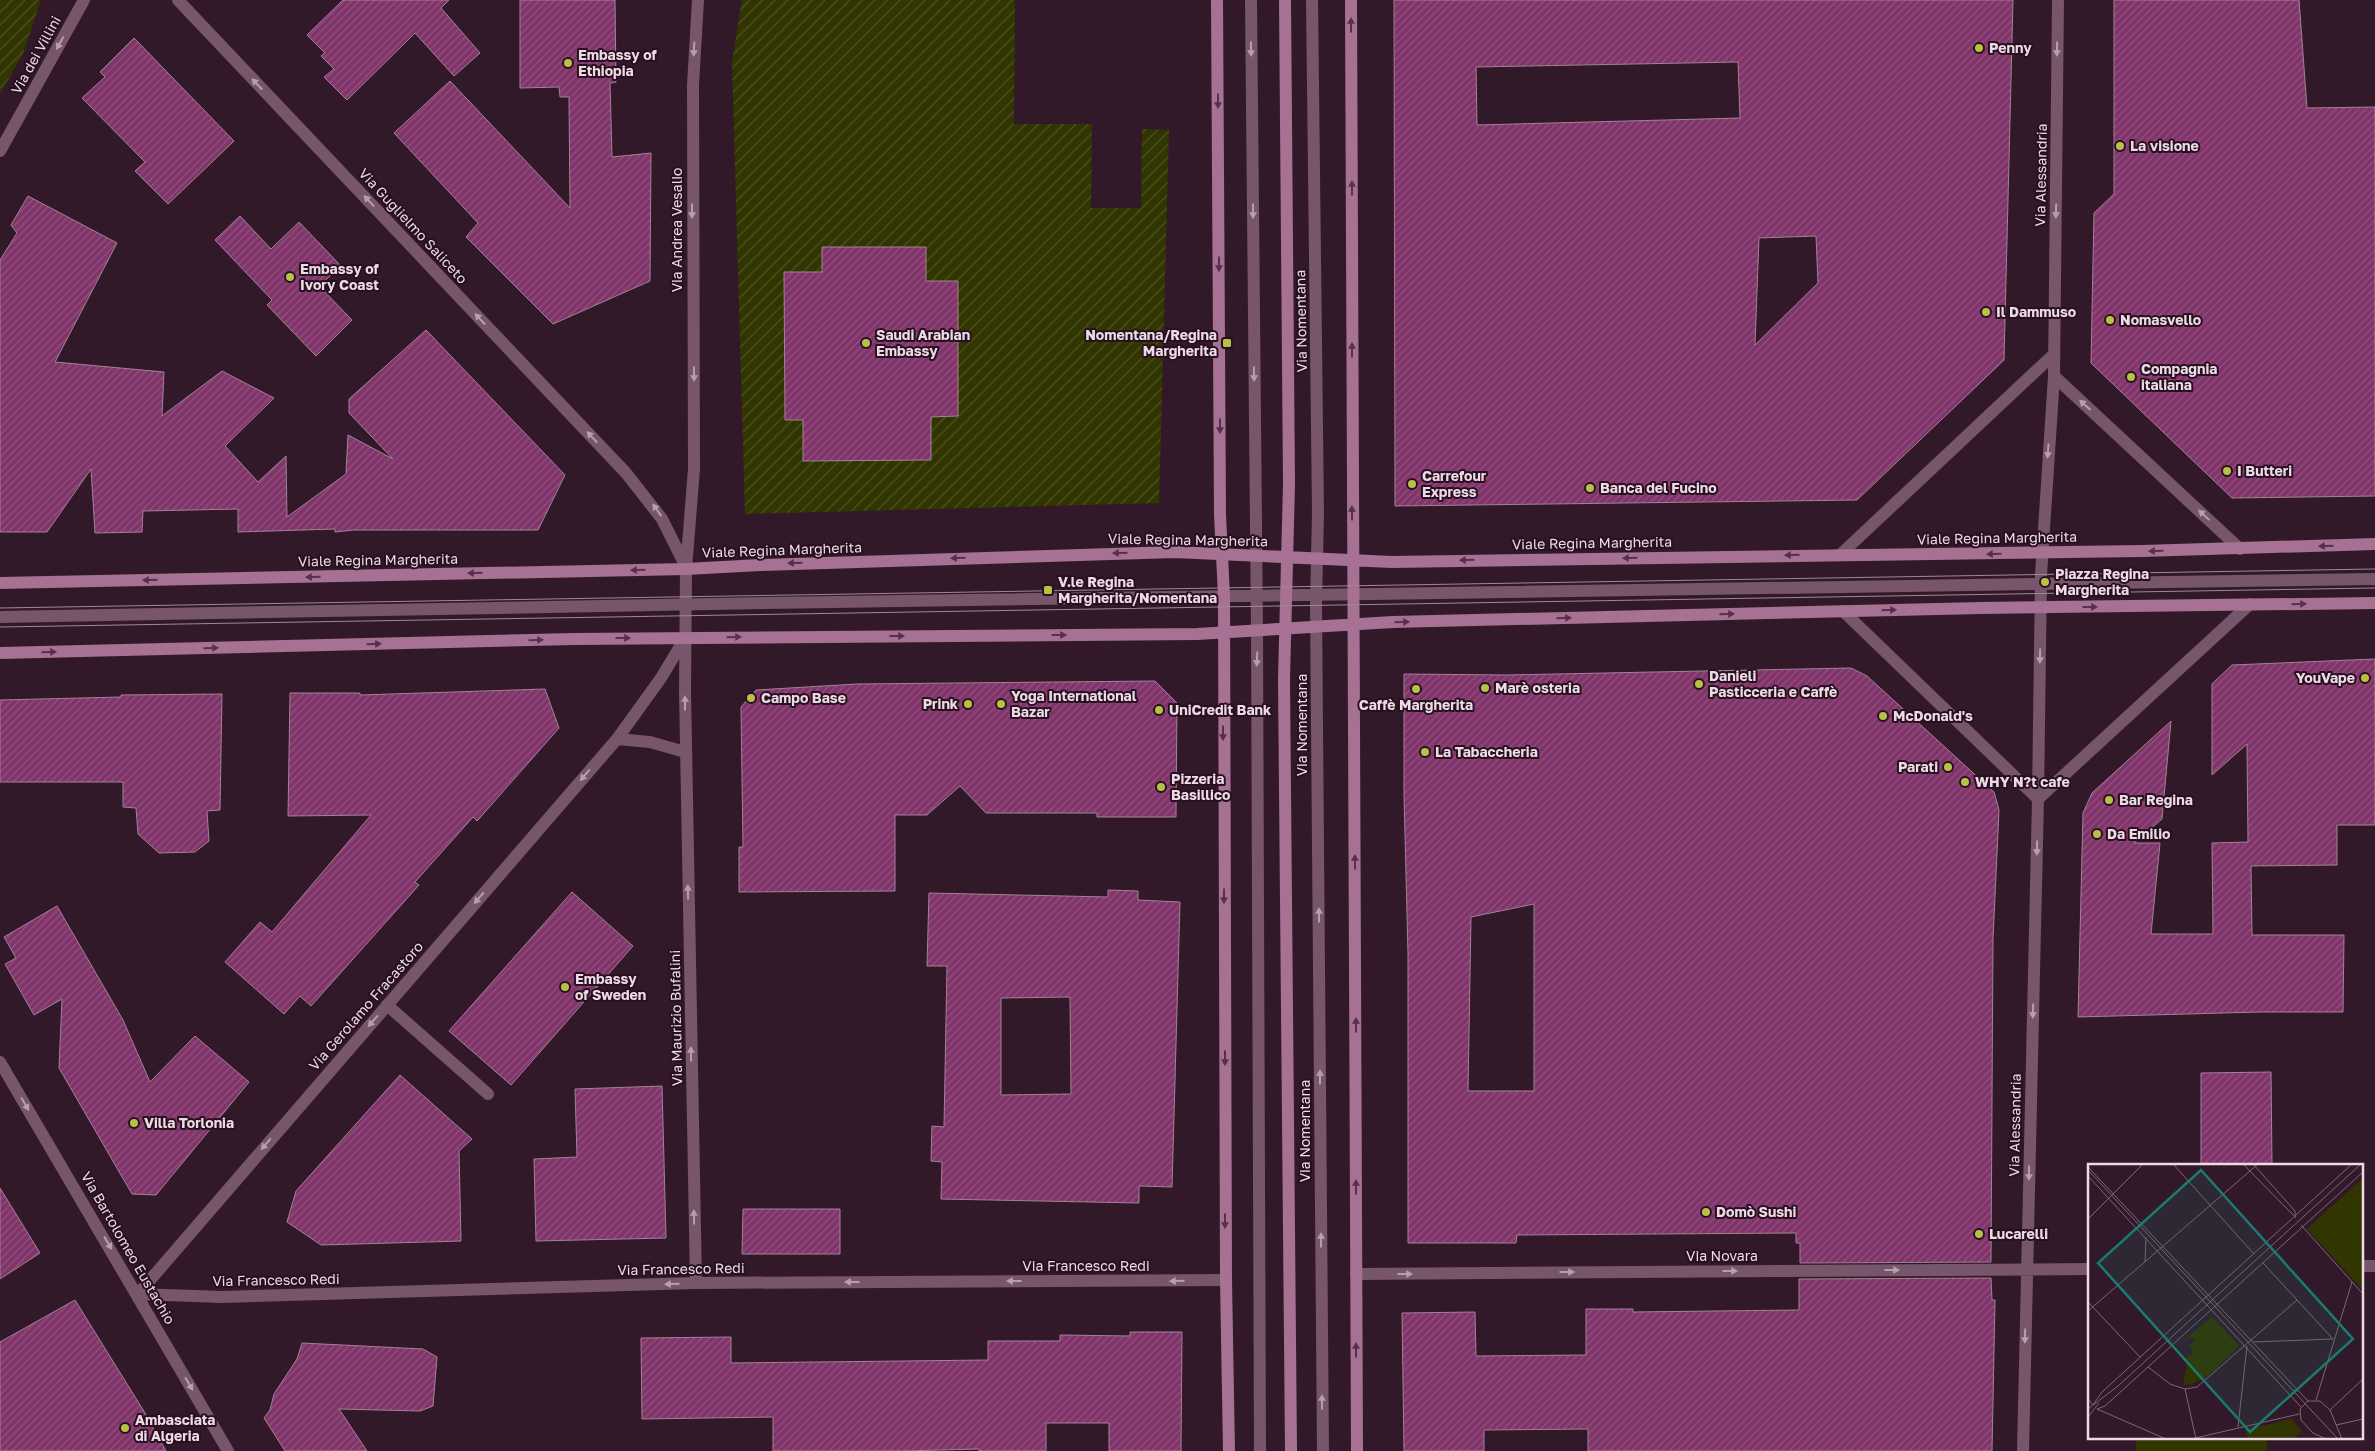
<svg xmlns="http://www.w3.org/2000/svg" width="2375" height="1451" font-family="'Golos Text',sans-serif">
<defs>
<pattern id="garden-furrows" width="10" height="10" patternUnits="userSpaceOnUse" patternTransform="scale(1.25)"><rect width="10" height="10" fill="#313500"/><path d="M-1 1l2-2M0 10L10 0M9 11l2-2" fill="none" stroke="#4f5225"/></pattern>
<pattern id="building-hatch" width="6" height="6" patternUnits="userSpaceOnUse" patternTransform="scale(1.25)"><rect width="6" height="6" fill="#803469"/><path d="M-1 1l2-2M0 6l6-6M5 7l2-2" fill="none" stroke="#92517e"/></pattern>
</defs>
<rect width="100%" height="100%" fill="#32192a"/>
<path fill="#313500" d="M 2136,1437 L 2267,1437 L 2267,1451 L 2136,1451 Z"/>
<path fill="url(#garden-furrows)" d="M 0,0 L 41,0 L 23,54 L 0,94 Z
M 742,0 L 1015,0 L 1014,124 L 1092,124 L 1091,208 L 1141,208 L 1142,129 L 1169,130 L 1159,503 L 745,514 L 732,62 Z"/>
<path fill="url(#building-hatch)" stroke="#a28296" fill-rule="evenodd" d="M 343,0 L 449,0 L 441,8 L 480,53 L 454,76 L 415,33 L 347,100 L 324,77 L 334,69 L 321,56 L 325,53 L 307,35 Z
M 520,0 L 615,0 L 616,82 L 610,83 L 612,157 L 651,153 L 650,281 L 553,324 L 466,237 L 478,223 L 394,133 L 450,81 L 570,208 L 569,97 L 560,97 L 559,87 L 520,88 Z
M 1394,0 L 2013,0 L 2004,360 L 1857,500 L 1395,506 ZM 1738,62 L 1740,118 L 1477,125 L 1476,67 ZM 1816,236 L 1818,283 L 1755,345 L 1759,238 Z
M 2114,0 L 2299,0 L 2307,108 L 2375,107 L 2375,496 L 2232,498 L 2091,363 L 2094,213 L 2114,194 Z
M 134,38 L 234,141 L 168,204 L 135,171 L 145,162 L 82,98 L 105,77 L 100,72 Z
M 28,196 L 117,243 L 55,362 L 164,372 L 162,416 L 222,371 L 274,398 L 225,446 L 258,482 L 286,456 L 287,517 L 346,474 L 348,435 L 393,459 L 349,413 L 349,399 L 426,330 L 565,475 L 538,530 L 354,530 L 335,532 L 335,529 L 238,532 L 238,509 L 143,511 L 142,532 L 95,533 L 91,469 L 47,532 L 0,532 L 0,260 L 17,233 L 11,225 Z
M 240,216 L 271,249 L 299,222 L 341,266 L 319,286 L 352,320 L 316,356 L 267,305 L 272,300 L 215,240 Z
M 822,247 L 926,247 L 926,281 L 958,281 L 958,416 L 931,417 L 931,460 L 803,461 L 803,420 L 785,420 L 784,272 L 822,272 Z
M 2375,659 L 2375,825 L 2337,825 L 2337,865 L 2251,866 L 2252,935 L 2344,935 L 2343,1012 L 2259,1012 L 2078,1017 L 2083,813 L 2092,793 L 2171,721 L 2162,819 L 2134,843 L 2160,843 L 2151,934 L 2213,934 L 2212,843 L 2248,842 L 2247,744 L 2212,775 L 2212,684 L 2232,665 Z
M 1851,668 L 1867,676 L 1994,792 L 1999,810 L 1993,939 L 1991,1262 L 1800,1263 L 1800,1243 L 1796,1243 L 1796,1233 L 1517,1235 L 1516,1243 L 1408,1243 L 1408,954 L 1404,795 L 1404,674 L 1507,675 ZM 1534,904 L 1534,1091 L 1468,1091 L 1471,917 Z
M 1155,681 L 1177,703 L 1176,817 L 1097,817 L 1097,813 L 986,813 L 960,786 L 927,815 L 895,815 L 895,891 L 739,892 L 739,847 L 743,847 L 741,707 L 756,690 L 857,684 Z
M 545,689 L 559,728 L 477,821 L 473,817 L 415,882 L 419,885 L 311,1006 L 300,996 L 284,1014 L 225,962 L 260,922 L 272,932 L 371,815 L 288,816 L 290,693 L 360,693 L 360,695 Z
M 222,694 L 220,810 L 207,811 L 209,841 L 195,852 L 159,853 L 138,834 L 136,808 L 123,807 L 123,782 L 0,782 L 0,700 L 121,697 L 121,695 Z
M 1108,890 L 1138,891 L 1138,900 L 1180,902 L 1172,1187 L 1139,1186 L 1139,1203 L 941,1199 L 942,1162 L 931,1161 L 932,1126 L 944,1127 L 947,966 L 927,966 L 929,893 L 1108,897 ZM 1070,997 L 1071,1094 L 1001,1095 L 1001,998 Z
M 572,892 L 633,946 L 511,1085 L 449,1031 Z
M 57,906 L 123,1020 L 150,1082 L 195,1036 L 249,1082 L 156,1195 L 132,1194 L 59,1068 L 62,999 L 34,1015 L 5,964 L 16,958 L 4,937 Z
M 2271,1072 L 2272,1165 L 2201,1165 L 2201,1073 Z
M 400,1075 L 472,1139 L 459,1151 L 461,1241 L 321,1245 L 287,1222 L 296,1191 Z
M 662,1086 L 666,1238 L 536,1241 L 534,1159 L 577,1157 L 575,1089 Z
M 0,1188 L 40,1253 L 0,1279 Z
M 743,1209 L 840,1209 L 840,1254 L 742,1254 Z
M 1991,1278 L 1992,1300 L 1995,1300 L 1992,1451 L 1588,1451 L 1588,1429 L 1484,1430 L 1484,1451 L 1404,1451 L 1402,1313 L 1475,1312 L 1476,1356 L 1586,1355 L 1586,1309 L 1633,1309 L 1633,1312 L 1799,1310 L 1799,1279 Z
M 75,1300 L 145,1413 L 166,1451 L 0,1451 L 0,1342 Z
M 1130,1332 L 1182,1332 L 1181,1451 L 1109,1451 L 1109,1423 L 1046,1423 L 1046,1451 L 979,1451 L 979,1449 L 903,1451 L 773,1451 L 773,1417 L 642,1419 L 641,1338 L 731,1337 L 731,1363 L 988,1360 L 988,1341 L 1060,1341 L 1060,1335 L 1130,1336 Z
M 302,1343 L 423,1349 L 437,1357 L 433,1406 L 420,1411 L 339,1409 L 367,1451 L 285,1451 L 264,1418 L 270,1410 L 274,1394 L 297,1359 Z"/>
<g fill="none" stroke-linecap="round" stroke-linejoin="round">
<path stroke="#77556b" stroke-width="12" d="M 1251,0 L 1257,629 L 1260,1451
M 1312,0 L 1318,513 L 1316,604 L 1323,1451
M 0,617 L 765,603 L 2375,579
M 387,1005 L 488,1094"/>
<path stroke="#77556b" stroke-width="12" d="M 178,0 L 626,473 L 662,519 L 686,567
M 0,151 L 84,0
M 2054,376 L 2240,549
M 1841,554 L 2053,355
M 1843,611 L 2038,799
M 617,739 L 650,742 L 685,752
M 2038,799 L 2250,604
M 0,1062 L 228,1451
M 2361,1266 L 2375,1266
M 1356,1274 L 2089,1269
M 696,1283 L 685,691 L 686,569 L 694,469 L 693,85 L 698,0
M 138,1294 L 222,1297 L 696,1283 L 1226,1280
M 138,1294 L 617,739 L 661,678 L 685,638
M 2023,1451 L 2038,799 L 2041,575 L 2054,376 L 2058,0"/>
<path stroke="#a77194" stroke-width="12" d="M 1217,0 L 1220,515 L 1224,596 L 1226,1280 L 1229,1451
M 1285,0 L 1289,484 L 1284,679 L 1291,1451
M 1351,0 L 1357,1451
M 0,583 L 686,569 L 760,565 L 1175,552 L 1392,562 L 2142,551 L 2375,544
M 0,653 L 574,639 L 1197,634 L 1393,622 L 1981,608 L 2375,603"/>
<path stroke="#9e8996" stroke-width="1" d="M 0,608 L 2375,569
M 0,627 L 2375,588"/>
</g>
<defs><path id="oneway-solid" d="M-6-.8H1V-3.2L6.5 0L1 3.2V.8H-6Z" transform="scale(1.25)"/></defs>
<g fill="#543249">
<use href="#oneway-solid" transform="translate(1351 25) rotate(-90)"/>
<use href="#oneway-solid" transform="translate(1218 101) rotate(90)"/>
<use href="#oneway-solid" transform="translate(1352 188) rotate(-90)"/>
<use href="#oneway-solid" transform="translate(1219 264) rotate(90)"/>
<use href="#oneway-solid" transform="translate(1352 350) rotate(-90)"/>
<use href="#oneway-solid" transform="translate(1220 426) rotate(90)"/>
<use href="#oneway-solid" transform="translate(1352 513) rotate(-91)"/>
<use href="#oneway-solid" transform="translate(2326 546) rotate(178)"/>
<use href="#oneway-solid" transform="translate(2156 551) rotate(179)"/>
<use href="#oneway-solid" transform="translate(1120 553) rotate(178)"/>
<use href="#oneway-solid" transform="translate(1994 554) rotate(178)"/>
<use href="#oneway-solid" transform="translate(1792 555) rotate(179)"/>
<use href="#oneway-solid" transform="translate(958 558) rotate(178)"/>
<use href="#oneway-solid" transform="translate(1630 558) rotate(179)"/>
<use href="#oneway-solid" transform="translate(1467 560) rotate(179)"/>
<use href="#oneway-solid" transform="translate(795 563) rotate(178)"/>
<use href="#oneway-solid" transform="translate(638 570) rotate(179)"/>
<use href="#oneway-solid" transform="translate(475 573) rotate(179)"/>
<use href="#oneway-solid" transform="translate(313 577) rotate(179)"/>
<use href="#oneway-solid" transform="translate(150 580) rotate(179)"/>
<use href="#oneway-solid" transform="translate(2299 604) rotate(-1)"/>
<use href="#oneway-solid" transform="translate(2090 607)"/>
<use href="#oneway-solid" transform="translate(1889 610) rotate(-1)"/>
<use href="#oneway-solid" transform="translate(1727 614) rotate(-1)"/>
<use href="#oneway-solid" transform="translate(1564 618) rotate(-1)"/>
<use href="#oneway-solid" transform="translate(1402 622) rotate(-1)"/>
<use href="#oneway-solid" transform="translate(1059 635)"/>
<use href="#oneway-solid" transform="translate(897 636)"/>
<use href="#oneway-solid" transform="translate(734 637) rotate(-1)"/>
<use href="#oneway-solid" transform="translate(623 638)"/>
<use href="#oneway-solid" transform="translate(536 640) rotate(-1)"/>
<use href="#oneway-solid" transform="translate(374 644) rotate(-1)"/>
<use href="#oneway-solid" transform="translate(211 648) rotate(-1)"/>
<use href="#oneway-solid" transform="translate(49 652) rotate(-1)"/>
<use href="#oneway-solid" transform="translate(1223 733) rotate(90)"/>
<use href="#oneway-solid" transform="translate(1355 862) rotate(-91)"/>
<use href="#oneway-solid" transform="translate(1224 896) rotate(90)"/>
<use href="#oneway-solid" transform="translate(1356 1025) rotate(-90)"/>
<use href="#oneway-solid" transform="translate(1225 1058) rotate(90)"/>
<use href="#oneway-solid" transform="translate(1356 1187) rotate(-90)"/>
<use href="#oneway-solid" transform="translate(1225 1221) rotate(90)"/>
<use href="#oneway-solid" transform="translate(1356 1350) rotate(-90)"/>
</g>
<g fill="#b79fae">
<use href="#oneway-solid" transform="translate(60 43) rotate(119)"/>
<use href="#oneway-solid" transform="translate(694 49) rotate(93)"/>
<use href="#oneway-solid" transform="translate(1251 49) rotate(89)"/>
<use href="#oneway-solid" transform="translate(2057 49) rotate(91)"/>
<use href="#oneway-solid" transform="translate(257 84) rotate(-133)"/>
<use href="#oneway-solid" transform="translate(369 201) rotate(-133)"/>
<use href="#oneway-solid" transform="translate(692 211) rotate(90)"/>
<use href="#oneway-solid" transform="translate(1253 211) rotate(90)"/>
<use href="#oneway-solid" transform="translate(2056 211) rotate(91)"/>
<use href="#oneway-solid" transform="translate(480 319) rotate(-133)"/>
<use href="#oneway-solid" transform="translate(694 374) rotate(89)"/>
<use href="#oneway-solid" transform="translate(1254 374) rotate(89)"/>
<use href="#oneway-solid" transform="translate(2085 405) rotate(-138)"/>
<use href="#oneway-solid" transform="translate(592 437) rotate(-133)"/>
<use href="#oneway-solid" transform="translate(2048 451) rotate(94)"/>
<use href="#oneway-solid" transform="translate(657 510) rotate(-125)"/>
<use href="#oneway-solid" transform="translate(2204 515) rotate(-137)"/>
<use href="#oneway-solid" transform="translate(2040 656) rotate(91)"/>
<use href="#oneway-solid" transform="translate(1257 659) rotate(92)"/>
<use href="#oneway-solid" transform="translate(685 703) rotate(-90)"/>
<use href="#oneway-solid" transform="translate(585 775) rotate(131)"/>
<use href="#oneway-solid" transform="translate(2037 848) rotate(91)"/>
<use href="#oneway-solid" transform="translate(688 892) rotate(-91)"/>
<use href="#oneway-solid" transform="translate(479 898) rotate(131)"/>
<use href="#oneway-solid" transform="translate(1319 915) rotate(-90)"/>
<use href="#oneway-solid" transform="translate(2033 1011) rotate(91)"/>
<use href="#oneway-solid" transform="translate(373 1021) rotate(131)"/>
<use href="#oneway-solid" transform="translate(691 1054) rotate(-91)"/>
<use href="#oneway-solid" transform="translate(1320 1077) rotate(-90)"/>
<use href="#oneway-solid" transform="translate(25 1104) rotate(59)"/>
<use href="#oneway-solid" transform="translate(266 1144) rotate(131)"/>
<use href="#oneway-solid" transform="translate(2029 1173) rotate(91)"/>
<use href="#oneway-solid" transform="translate(694 1217) rotate(-91)"/>
<use href="#oneway-solid" transform="translate(1321 1240) rotate(-90)"/>
<use href="#oneway-solid" transform="translate(108 1243) rotate(59)"/>
<use href="#oneway-solid" transform="translate(1892 1270)"/>
<use href="#oneway-solid" transform="translate(1730 1271)"/>
<use href="#oneway-solid" transform="translate(1567 1272)"/>
<use href="#oneway-solid" transform="translate(1405 1274)"/>
<use href="#oneway-solid" transform="translate(1014 1281) rotate(180)"/>
<use href="#oneway-solid" transform="translate(1177 1281) rotate(179)"/>
<use href="#oneway-solid" transform="translate(852 1282) rotate(180)"/>
<use href="#oneway-solid" transform="translate(672 1284) rotate(178)"/>
<use href="#oneway-solid" transform="translate(2025 1336) rotate(91)"/>
<use href="#oneway-solid" transform="translate(189 1384) rotate(60)"/>
<use href="#oneway-solid" transform="translate(1322 1402) rotate(-90)"/>
</g>
<g fill="#b7c148" stroke="#281020" stroke-width="2">
<circle cx="1979" cy="48" r="5"/>
<circle cx="568" cy="63" r="5"/>
<circle cx="2120" cy="146" r="5"/>
<circle cx="290" cy="277" r="5"/>
<circle cx="1986" cy="312" r="5"/>
<circle cx="2110" cy="320" r="5"/>
<circle cx="866" cy="343" r="5"/>
<rect x="1222" y="338" width="10" height="10" rx="2.5"/>
<circle cx="2131" cy="377" r="5"/>
<circle cx="2227" cy="471" r="5"/>
<circle cx="1412" cy="484" r="5"/>
<circle cx="1590" cy="488" r="5"/>
<circle cx="2045" cy="582" r="5"/>
<rect x="1043" y="585" width="10" height="10" rx="2.5"/>
<circle cx="2365" cy="678" r="5"/>
<circle cx="1699" cy="684" r="5"/>
<circle cx="1485" cy="688" r="5"/>
<circle cx="1416" cy="689" r="5"/>
<circle cx="751" cy="698" r="5"/>
<circle cx="968" cy="704" r="5"/>
<circle cx="1001" cy="704" r="5"/>
<circle cx="1159" cy="710" r="5"/>
<circle cx="1883" cy="716" r="5"/>
<circle cx="1425" cy="752" r="5"/>
<circle cx="1948" cy="767" r="5"/>
<circle cx="1965" cy="782" r="5"/>
<circle cx="1161" cy="787" r="5"/>
<circle cx="2109" cy="800" r="5"/>
<circle cx="2097" cy="834" r="5"/>
<circle cx="565" cy="987" r="5"/>
<circle cx="134" cy="1123" r="5"/>
<circle cx="1706" cy="1212" r="5"/>
<circle cx="1979" cy="1234" r="5"/>
<circle cx="125" cy="1428" r="5"/>
</g>
<g text-anchor="middle" stroke-width="4" stroke-linejoin="round" paint-order="stroke">
<g font-size="14" font-weight="bold" fill="#ecdbe5" stroke="#281020" text-anchor="start">
<text x="1989" y="53">Penny</text>
<text x="578" y="60">Embassy of<tspan x="578" dy="16">Ethiopia</tspan></text>
<text x="2130" y="151">La visione</text>
<text x="300" y="274">Embassy of<tspan x="300" dy="16">Ivory Coast</tspan></text>
<text x="1996" y="317">Il Dammuso</text>
<text x="2120" y="325">Nomasvello</text>
<text x="876" y="340">Saudi Arabian<tspan x="876" dy="16">Embassy</tspan></text>
<text x="1217" y="340" text-anchor="end">Nomentana/Regina<tspan x="1217" dy="16">Margherita</tspan></text>
<text x="2141" y="374">Compagnia<tspan x="2141" dy="16">italiana</tspan></text>
<text x="2237" y="476">I Butteri</text>
<text x="1422" y="481">Carrefour<tspan x="1422" dy="16">Express</tspan></text>
<text x="1600" y="493">Banca del Fucino</text>
<text x="2055" y="579">Piazza Regina<tspan x="2055" dy="16">Margherita</tspan></text>
<text x="1058" y="587">V.le Regina<tspan x="1058" dy="16">Margherita/Nomentana</tspan></text>
<text x="1709" y="681">Danieli<tspan x="1709" dy="16">Pasticceria e Caffè</tspan></text>
<text x="2355" y="683" text-anchor="end">YouVape</text>
<text x="1495" y="693">Marè osteria</text>
<text x="1011" y="701">Yoga International<tspan x="1011" dy="16">Bazar</tspan></text>
<text x="761" y="703">Campo Base</text>
<text x="958" y="709" text-anchor="end">Prink</text>
<text x="1416" y="710" text-anchor="middle">Caffè Margherita</text>
<text x="1169" y="715">UniCredit Bank</text>
<text x="1893" y="721">McDonald's</text>
<text x="1435" y="757">La Tabaccheria</text>
<text x="1938" y="772" text-anchor="end">Parati</text>
<text x="1171" y="784">Pizzeria<tspan x="1171" dy="16">Basillico</tspan></text>
<text x="1975" y="787">WHY N?t cafe</text>
<text x="2119" y="805">Bar Regina</text>
<text x="2107" y="839">Da Emilio</text>
<text x="575" y="984">Embassy<tspan x="575" dy="16">of Sweden</tspan></text>
<text x="144" y="1128">Villa Torlonia</text>
<text x="1716" y="1217">Domò Sushi</text>
<text x="1989" y="1239">Lucarelli</text>
<text x="135" y="1425">Ambasciata<tspan x="135" dy="16">di Algeria</tspan></text>
</g>
<g font-size="14" fill="#ecdbe5" stroke="#281020">
<text transform="translate(36 55) rotate(-61)" y="5">Via dei Villini</text>
<text transform="translate(2041 175) rotate(-89)" y="5">Via Alessandria</text>
<text transform="translate(413 226) rotate(47)" y="5">Via Guglielmo Saliceto</text>
<text transform="translate(677 230) rotate(-90)" y="5">Via Andrea Vesalio</text>
<text transform="translate(1301 321) rotate(-91)" y="5">Via Nomentana</text>
<text transform="translate(1997 538) rotate(-1)" y="5">Viale Regina Margherita</text>
<text transform="translate(1188 540) rotate(1)" y="5">Viale Regina Margherita</text>
<text transform="translate(1592 543) rotate(-1)" y="5">Viale Regina Margherita</text>
<text transform="translate(782 550) rotate(-2)" y="5">Viale Regina Margherita</text>
<text transform="translate(378 560) rotate(-1)" y="5">Viale Regina Margherita</text>
<text transform="translate(1302 725) rotate(-90)" y="5">Via Nomentana</text>
<text transform="translate(366 1006) rotate(-49)" y="5">Via Gerolamo Fracastoro</text>
<text transform="translate(676 1018) rotate(-91)" y="5">Via Maurizio Bufalini</text>
<text transform="translate(2015 1125) rotate(-89)" y="5">Via Alessandria</text>
<text transform="translate(1305 1131) rotate(-90)" y="5">Via Nomentana</text>
<text transform="translate(128 1248) rotate(60)" y="5">Via Bartolomeo Eustachio</text>
<text x="1722" y="1261">Via Novara</text>
<text x="1086" y="1271">Via Francesco Redi</text>
<text transform="translate(681 1269) rotate(-1)" y="5">Via Francesco Redi</text>
<text transform="translate(276 1280) rotate(-1)" y="5">Via Francesco Redi</text>
</g>
</g>
<g transform="translate(2088 1164)">
<rect width="275" height="275" fill="#32192a"/>
<path d="M 275,14 L 275,126 L 219,65 Z" fill="#313500"/>
<path d="M 124,153 L 151,182 L 120,212 L 104,220 L 95,221 L 99,201 L 96,196 L 106,188 L 101,182 L 107,177 L 104,173 L 96,176 ZM 203,255 L 214,267 L 205,275 L 160,275 L 157,266 Z" fill="#313500"/>
<path fill="none" stroke="#7c6775" stroke-width="1" d="M 85,0 L 166,90M 155,0 L 208,54M 166,1 L 207,47 L 207,53M 0,3 L 220,237M 0,6 L 250,275M 0,12 L 213,243M 0,55 L 55,0M 213,61 L 275,130M 57,98 L 58,73M 175,99 L 245,175M 0,138 L 52,193M 0,147 L 170,0M 165,178 L 245,175M 60,203 L 82,220 L 97,225 L 109,223 L 209,136M 97,225 L 108,275M 0,235 L 5,241 L 14,228 L 264,0M 228,236 L 264,118M 0,245 L 30,222 L 273,0M 9,245 L 17,242 L 275,8M 9,245 L 78,275M 242,246 L 275,215M 0,253 L 11,239M 248,261 L 275,255M 150,263 L 159,182M 103,275 L 211,250M 238,275 L 225,269 L 213,256 L 212,245 L 220,237 L 232,237 L 242,246 L 254,275"/>
<path fill="#1a7b74" fill-opacity="0.15" stroke="#1a7b74" stroke-width="2.5" d="M 113,6 L 265,175 L 162,268 L 10,99 Z"/>
<rect width="275" height="275" fill="none" stroke="#ecdbe5" stroke-width="2.5"/>
</g>
</svg>
